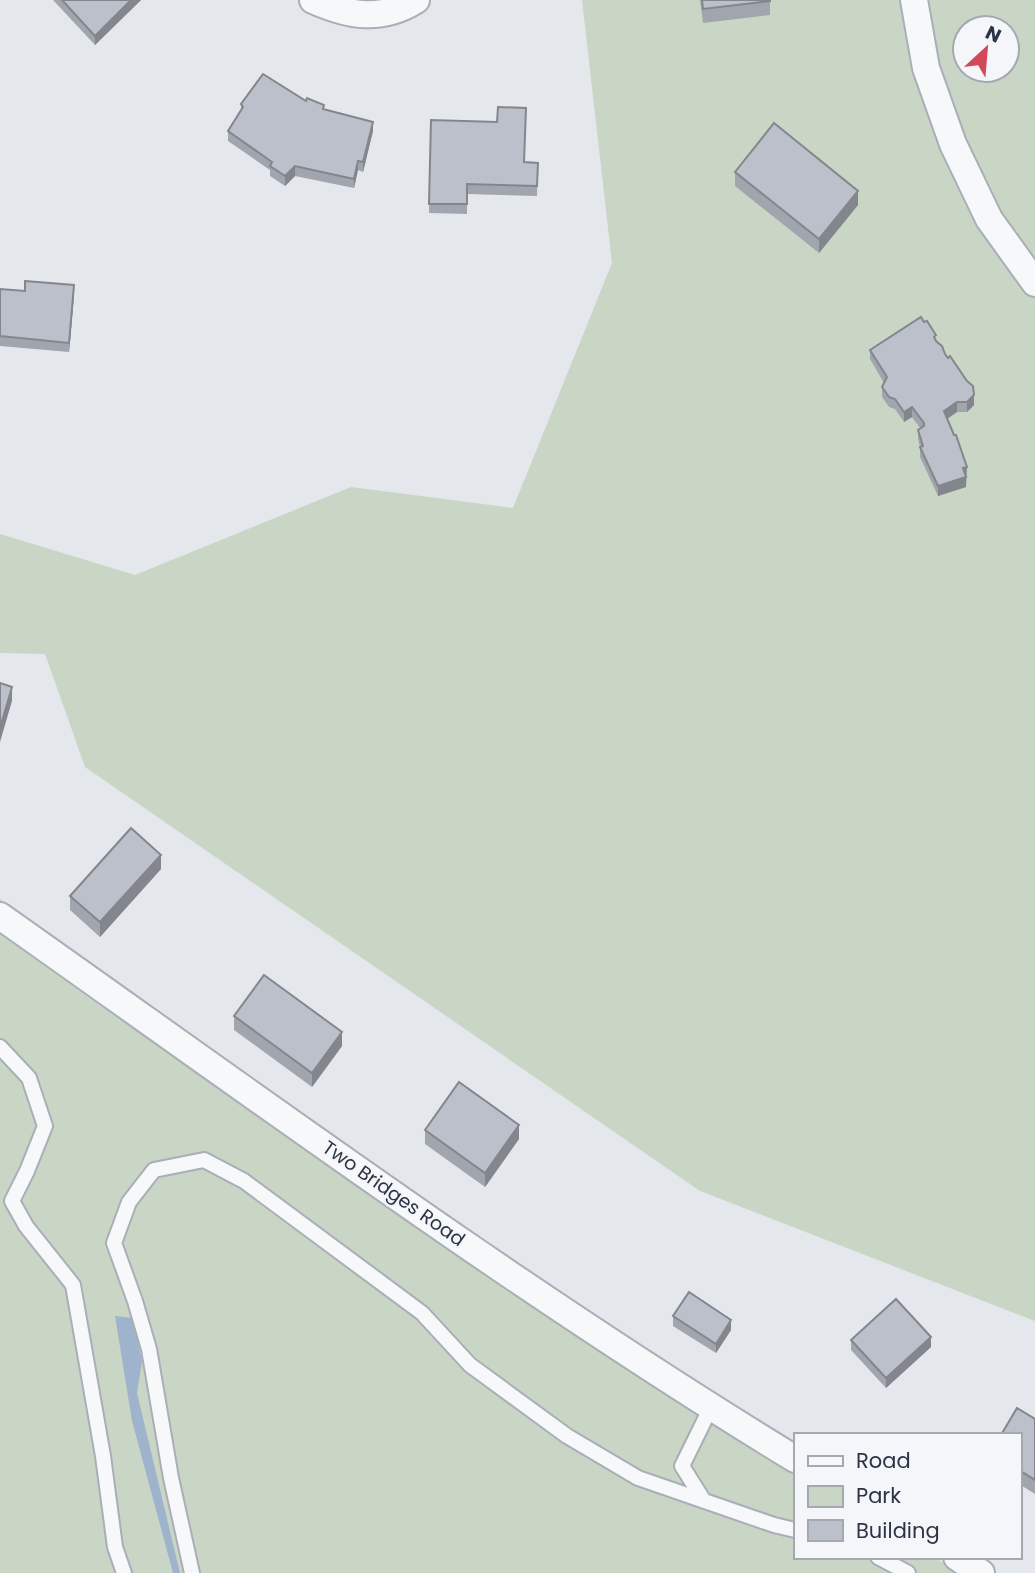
<svg xmlns="http://www.w3.org/2000/svg" width="1035" height="1573" font-family="Poppins,sans-serif">
<rect width="100%" height="100%" fill="#e4e7ec"/>
<path fill="#c9d6c5" fill-rule="evenodd" d="M 582,0 L 1035,0 L 1035,1321 L 700,1191 L 85,767 L 45,654 L 0,653 L 0,534 L 135,575 L 351,487 L 513,508 L 612,263 ZM 965,28 L 1007,28 L 1007,70 L 965,70 Z
M 0,899 L 795,1461 L 795,1557 L 935,1557 L 957,1573 L 0,1573 Z"/>
<path fill="#9fb4cc" d="M 115,1316 L 133,1318 L 142,1361 L 137,1393 L 180,1573 L 173,1573 L 132,1421 Z"/>
<g fill="none" stroke-linecap="round" stroke-linejoin="round">
<g stroke="#a9aeb7" stroke-width="18">
<path id="lane" d="M 0,1047 L 29,1078 L 45,1126 L 27,1171 L 12,1201 L 26,1226 L 73,1285 L 103,1456 L 115,1547 L 124,1573
M 704,1501 L 682,1466 L 711,1407
M 878,1557 L 908,1573
M 192,1573 L 171,1478 L 149,1349 L 135,1301 L 114,1243 L 129,1202 L 154,1170 L 204,1160 L 244,1181 L 422,1313 L 470,1365 L 567,1436 L 638,1478 L 774,1525 L 795,1530"/>
</g>
<g stroke="#a9aeb7" stroke-width="30">
<path id="street" d="M 313,0 C 349,16 381,22 416,0
M 914,0 L 926,68 L 953,144 L 989,219 L 1035,283
M 0,916 C 262,1101 521,1292 795,1459
M 957,1557 L 981,1573"/>
</g>
<use href="#lane" stroke="#f7f8fa" stroke-width="14"/>
<use href="#street" stroke="#f7f8fa" stroke-width="26"/>
</g>
<path fill="#a1a5ae" d="M 53,0 L 141,0 L 95,45 Z
M 700,0 L 770,0 L 770,15 L 703,23 Z
M 306,101 L 373,131 L 363,172 L 358,170 L 354,188 L 295,176 L 285,186 L 270,176 L 270,170 L 228,141 L 228,131 L 241,110 L 241,104 Z
M 431,120 L 524,162 L 538,163 L 537,196 L 467,194 L 467,214 L 429,213 Z
M 735,172 L 858,205 L 819,253 L 735,186 Z
M 0,289 L 74,295 L 69,352 L 0,346 Z
M 936,341 L 945,354 L 974,405 L 967,412 L 957,412 L 947,419 L 967,477 L 966,477 L 966,487 L 938,496 L 920,457 L 920,447 L 918,439 L 918,430 L 920,428 L 912,417 L 904,422 L 895,409 L 889,407 L 882,397 L 882,387 L 884,383 L 870,359 L 870,350 Z
M 161,869 L 100,937 L 70,910 L 70,896 Z
M 234,1016 L 342,1046 L 312,1087 L 234,1030 Z
M 425,1130 L 519,1139 L 485,1187 L 425,1144 Z
M 673,1316 L 731,1330 L 716,1353 L 673,1326 Z
M 851,1340 L 931,1347 L 886,1388 L 851,1350 Z
M 1035,1419 L 1035,1494 L 1019,1484 L 1019,1435 Z"/>
<path fill="#83868d" d="M 131,0 L 141,0 L 95,45 L 95,36 Z
M 373,122 L 373,131 L 363,172 L 363,162 Z
M 358,161 L 358,170 L 354,188 L 354,179 Z
M 295,166 L 295,176 L 285,186 L 285,176 Z
M 858,191 L 858,205 L 819,253 L 819,239 Z
M 74,285 L 74,295 L 69,352 L 69,343 Z
M 974,395 L 974,405 L 967,412 L 967,402 Z
M 957,402 L 957,412 L 944,421 L 944,411 Z
M 912,407 L 912,417 L 904,422 L 904,412 Z
M 967,467 L 966,487 L 938,496 L 938,486 L 963,468 Z
M 12,687 L 12,701 L 0,742 L 0,728 Z
M 161,855 L 161,869 L 100,937 L 100,922 Z
M 342,1032 L 342,1046 L 312,1087 L 312,1073 Z
M 519,1125 L 519,1139 L 485,1187 L 485,1173 Z
M 731,1320 L 731,1330 L 716,1353 L 716,1344 Z
M 931,1337 L 931,1347 L 886,1388 L 886,1378 Z"/>
<path fill="#bbc0ca" stroke="#83868d" stroke-width="2" d="M 62,0 L 131,0 L 95,36 Z
M 702,0 L 770,0 L 770,1 L 703,9 Z
M 263,74 L 306,101 L 307,98 L 324,105 L 323,109 L 373,122 L 363,162 L 358,161 L 354,179 L 295,166 L 285,176 L 270,166 L 272,162 L 228,131 L 243,107 L 241,104 Z
M 498,107 L 526,108 L 524,162 L 538,163 L 537,186 L 467,184 L 467,204 L 429,204 L 431,120 L 497,122 Z
M 774,123 L 858,191 L 819,239 L 735,172 Z
M 25,281 L 74,285 L 69,343 L 0,336 L 0,289 L 25,291 Z
M 921,317 L 924,322 L 927,321 L 936,335 L 934,337 L 936,341 L 942,346 L 945,354 L 948,358 L 950,356 L 967,381 L 973,386 L 974,395 L 967,402 L 957,402 L 944,411 L 954,435 L 956,435 L 967,467 L 963,468 L 966,477 L 938,486 L 920,447 L 923,446 L 918,430 L 924,426 L 924,423 L 912,407 L 904,412 L 895,399 L 889,397 L 882,387 L 887,377 L 870,350 Z
M 0,683 L 12,687 L 0,728 Z
M 131,828 L 161,855 L 100,922 L 70,896 Z
M 264,975 L 342,1032 L 312,1073 L 234,1016 Z
M 459,1082 L 519,1125 L 485,1173 L 425,1130 Z
M 689,1292 L 731,1320 L 716,1344 L 673,1316 Z
M 896,1299 L 931,1337 L 886,1378 L 851,1340 Z
M 1017,1408 L 1035,1419 L 1035,1480 L 1019,1470 L 1019,1435 L 1001,1435 Z"/>
<g text-anchor="middle" stroke-width="5" stroke-linejoin="round" paint-order="stroke">
<g font-size="19" fill="#2b3445" stroke="#f4f6f9">
<text transform="translate(394 1193) rotate(35)" y="7">Two Bridges Road</text>
</g>
</g>
<rect x="794" y="1433" width="228" height="126" fill="#f4f6f9" stroke="#a4a8b1" stroke-width="2"/>
<rect x="808" y="1456" width="35" height="10" fill="#f7f8fa" stroke="#a4a8b1" stroke-width="2"/>
<text x="856" y="1468" font-size="21" fill="#2b3445">Road</text>
<rect x="808" y="1486" width="35" height="21" fill="#c9d6c5" stroke="#a4a8b1" stroke-width="2"/>
<text x="856" y="1503" font-size="21" fill="#2b3445">Park</text>
<rect x="808" y="1520" width="35" height="21" fill="#bbc0ca" stroke="#a4a8b1" stroke-width="2"/>
<text x="856" y="1538" font-size="21" fill="#2b3445">Building</text>
<g transform="translate(986 49) rotate(26)"><circle r="33" fill="#f4f6f9" stroke="#a4a8b1" stroke-width="2"/>
<path d="M0-5L12 26L0 18L-12 26Z" fill="#d1495b"/>
<text y="-10" font-size="19" font-weight="bold" text-anchor="middle" fill="#2b3445">N</text>
</g>
</svg>
